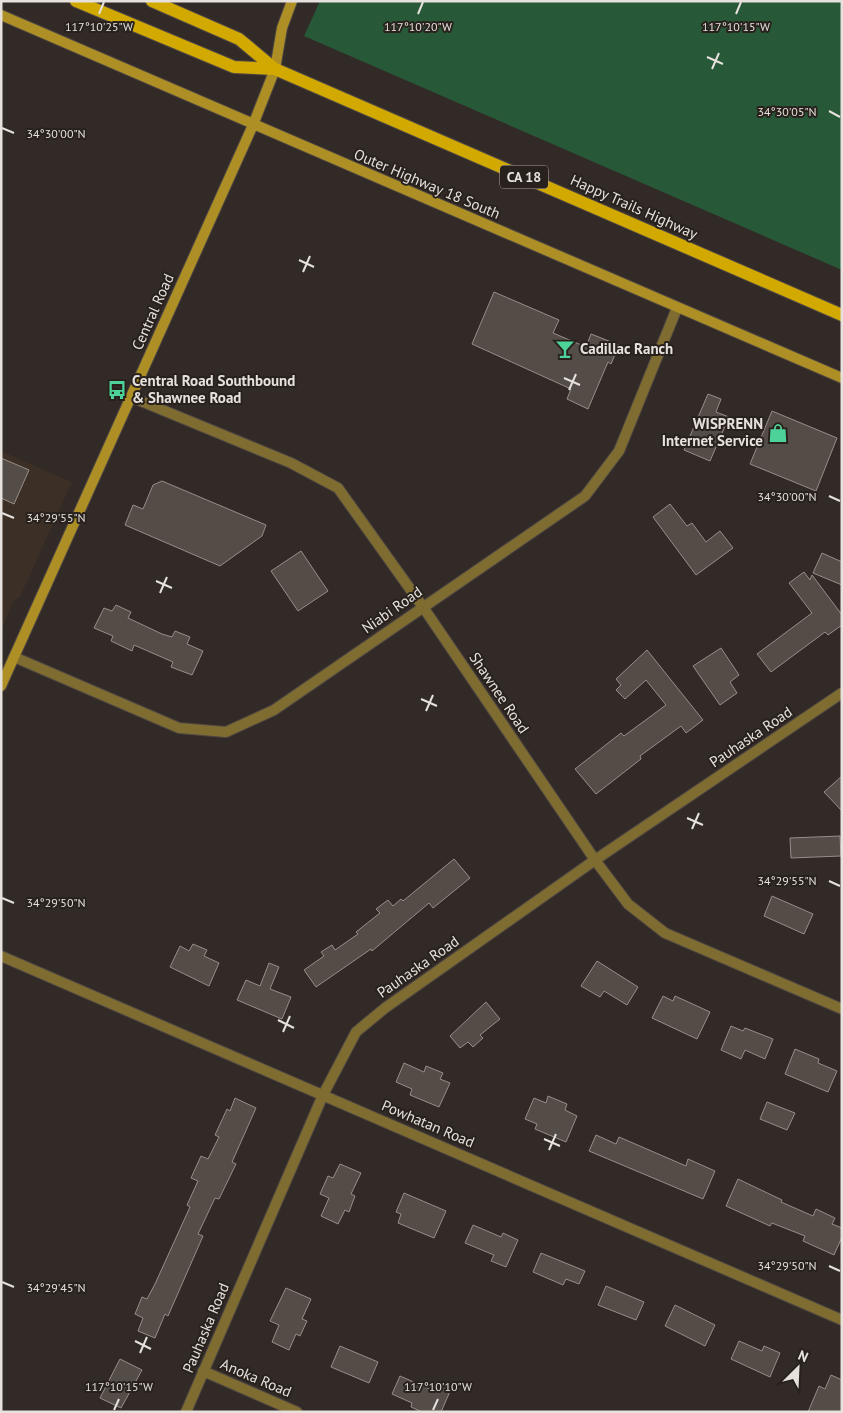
<svg xmlns="http://www.w3.org/2000/svg" width="843" height="1413" font-family="'PT Sans',sans-serif">
<rect width="100%" height="100%" fill="#322a26"/>
<path fill="#3c2f26" d="M 1,451 L 72,482 L 20,597 L 14,600 L 1,631 Z"/>
<path fill="#275838" d="M 320,1 L 842,1 L 842,270 L 304,36 Z"/>
<path fill="#544c47" stroke="#988e88" d="M 494,292 L 559,320 L 553,333 L 586,347 L 591,334 L 619,345 L 611,364 L 608,362 L 588,409 L 567,399 L 571,389 L 472,344 Z
M 708,394 L 721,399 L 716,412 L 729,417 L 710,461 L 684,450 Z
M 772,411 L 837,438 L 816,491 L 750,464 Z
M 1,458 L 29,470 L 14,504 L 1,498 Z
M 162,481 L 266,525 L 262,536 L 220,566 L 125,525 L 133,505 L 143,509 L 153,485 Z
M 670,504 L 687,526 L 692,523 L 706,542 L 720,531 L 733,548 L 696,575 L 653,517 Z
M 301,551 L 328,591 L 298,611 L 271,571 Z
M 822,553 L 842,562 L 842,585 L 813,573 Z
M 804,572 L 810,580 L 812,575 L 842,615 L 842,625 L 828,635 L 825,632 L 771,672 L 757,654 L 812,613 L 789,583 Z
M 116,605 L 131,612 L 128,618 L 162,634 L 172,637 L 175,631 L 190,637 L 187,644 L 203,651 L 192,675 L 171,667 L 173,662 L 134,645 L 132,651 L 111,641 L 113,636 L 94,628 L 104,608 L 112,611 Z
M 721,648 L 739,675 L 730,682 L 737,693 L 720,705 L 693,666 Z
M 647,650 L 703,720 L 686,733 L 681,726 L 640,756 L 641,759 L 596,794 L 575,769 L 621,733 L 624,736 L 666,705 L 646,680 L 625,699 L 616,690 L 621,685 L 616,679 Z
M 842,776 L 842,811 L 824,792 Z
M 840,836 L 841,856 L 791,858 L 790,838 Z
M 454,859 L 470,878 L 433,908 L 429,903 L 372,951 L 371,949 L 316,987 L 304,970 L 324,956 L 321,952 L 332,945 L 335,950 L 358,934 L 356,932 L 380,913 L 376,909 L 388,900 L 393,906 L 401,899 L 403,901 Z
M 772,896 L 813,914 L 804,934 L 764,916 Z
M 193,944 L 207,950 L 204,956 L 219,963 L 209,986 L 170,967 L 180,946 L 189,951 Z
M 597,961 L 638,987 L 627,1005 L 604,991 L 600,997 L 581,986 Z
M 269,963 L 279,967 L 270,989 L 291,997 L 282,1019 L 237,1000 L 246,980 L 260,986 Z
M 663,996 L 673,1001 L 675,996 L 710,1012 L 697,1039 L 652,1018 Z
M 486,1002 L 500,1019 L 480,1035 L 483,1038 L 473,1047 L 468,1042 L 460,1048 L 450,1036 Z
M 731,1026 L 743,1031 L 745,1028 L 773,1039 L 765,1059 L 745,1050 L 741,1059 L 721,1050 Z
M 795,1049 L 819,1059 L 818,1063 L 837,1071 L 828,1092 L 785,1074 Z
M 404,1063 L 424,1072 L 426,1066 L 443,1073 L 440,1079 L 450,1083 L 439,1107 L 410,1095 L 412,1089 L 396,1082 Z
M 548,1096 L 567,1104 L 565,1110 L 577,1116 L 566,1142 L 535,1129 L 537,1124 L 525,1119 L 534,1098 L 546,1103 Z
M 235,1098 L 256,1108 L 232,1162 L 236,1164 L 219,1199 L 215,1198 L 198,1234 L 203,1236 L 168,1316 L 165,1314 L 155,1338 L 138,1331 L 143,1318 L 135,1314 L 142,1297 L 147,1299 L 155,1284 L 190,1207 L 187,1205 L 198,1181 L 191,1178 L 201,1156 L 208,1159 L 219,1137 L 215,1135 L 227,1109 L 230,1111 Z
M 767,1102 L 795,1113 L 787,1130 L 760,1119 Z
M 596,1135 L 616,1144 L 619,1137 L 686,1166 L 688,1159 L 715,1171 L 703,1199 L 589,1151 Z
M 340,1164 L 361,1173 L 351,1194 L 355,1196 L 349,1212 L 345,1210 L 338,1224 L 321,1216 L 329,1198 L 320,1194 L 328,1176 L 333,1178 Z
M 738,1179 L 782,1200 L 781,1202 L 813,1216 L 816,1209 L 835,1218 L 832,1224 L 842,1228 L 842,1237 L 834,1255 L 803,1241 L 805,1236 L 772,1223 L 770,1226 L 726,1206 Z
M 404,1193 L 446,1211 L 434,1238 L 398,1223 L 401,1214 L 396,1212 Z
M 473,1225 L 501,1237 L 503,1233 L 518,1240 L 506,1267 L 491,1261 L 494,1255 L 465,1243 Z
M 541,1253 L 585,1271 L 579,1284 L 566,1279 L 563,1285 L 533,1272 Z
M 606,1286 L 644,1302 L 636,1320 L 598,1305 Z
M 286,1288 L 311,1299 L 302,1319 L 307,1321 L 300,1336 L 296,1334 L 289,1350 L 272,1342 L 279,1325 L 270,1321 Z
M 675,1305 L 715,1325 L 705,1346 L 665,1326 Z
M 739,1341 L 762,1351 L 764,1346 L 780,1353 L 770,1377 L 731,1359 Z
M 340,1346 L 378,1362 L 369,1383 L 331,1367 Z
M 120,1359 L 142,1370 L 121,1408 L 100,1398 Z
M 831,1375 L 842,1380 L 842,1412 L 808,1412 L 819,1386 L 825,1389 Z
M 400,1376 L 432,1390 L 436,1382 L 451,1389 L 441,1412 L 422,1412 L 411,1407 L 412,1403 L 392,1394 Z"/>
<g fill="none" stroke-linecap="round" stroke-linejoin="round">
<g stroke="#4f4743" stroke-width="12">
<path id="street" d="M 131,397 L 291,463 L 338,488 L 423,607 L 595,860 L 628,904 L 665,933 L 842,1009
M 14,657 L 179,728 L 226,732 L 274,710 L 585,496 L 619,451 L 677,308
M 1,956 L 842,1320
M 203,1371 L 297,1412
M 186,1412 L 323,1095 L 356,1032 L 385,1008 L 595,860 L 842,693"/>
</g>
<g stroke="#4f4743" stroke-width="12">
<path id="secondary" d="M 1,15 L 842,378
M 1,686 L 253,125 L 275,69 L 282,28 L 292,1"/>
</g>
<g stroke="#4f4743" stroke-width="14">
<path id="primary" d="M 76,1 L 234,67 L 275,69
M 152,1 L 239,39 L 275,69 L 842,315"/>
</g>
<use href="#street" stroke="#7f6c31" stroke-width="10"/>
<use href="#secondary" stroke="#ad8f25" stroke-width="10"/>
<use href="#primary" stroke="#d2a901" stroke-width="12"/>
</g>
<path fill="none" stroke="#e6e1dd" stroke-width="2" d="M 99,14 L 104,2M 418,14 L 423,2M 736,14 L 741,2M 707,57 L 723,64M 712,69 L 719,53M 829,111 L 840,117M 2,128 L 14,133M 299,260 L 314,267M 303,272 L 310,256M 564,378 L 580,385M 569,390 L 576,374M 829,496 L 840,501M 2,513 L 14,518M 156,581 L 172,588M 160,593 L 167,577M 421,699 L 437,706M 426,711 L 433,695M 687,818 L 703,825M 692,829 L 699,813M 829,881 L 840,886M 2,898 L 14,903M 278,1020 L 294,1028M 283,1032 L 290,1016M 544,1139 L 560,1146M 549,1150 L 556,1134M 829,1266 L 840,1271M 2,1282 L 14,1287M 135,1341 L 151,1349M 140,1353 L 147,1337M 114,1410 L 119,1399M 433,1410 L 438,1399"/>
<defs>
<g id="bar-bare" transform="scale(1.5)"><path d="M-6-5H6L.8 .8V4.5H3.5V6h-7V4.5H-.8V.8Z" fill="#4dd39a" stroke="#28211c" stroke-width="2.5" paint-order="stroke"/></g>
<g id="bus-bare" transform="scale(1.5)"><path d="M-5-6H5V4H4V6H2V4H-2V6H-4V4H-5ZM-3.5-4V0h7V-4ZM-3.5 1.2v1.5H-2V1.2ZM2 1.2v1.5H3.5V1.2Z" fill="#4dd39a" stroke="#28211c" stroke-width="2.5" paint-order="stroke"/></g>
<g id="shop-bare" transform="scale(1.5)"><path d="M-5-2.5h2.3a2.7 3.5 0 0 1 5.4 0H5L5.5 6h-11ZM-1.5-2.5h3a1.5 2.3 0 0 0-3 0Z" fill="#4dd39a" stroke="#28211c" stroke-width="2.5" paint-order="stroke"/></g>
</defs>
<g fill-rule="evenodd">
<use href="#bar-bare" x="565" y="349"/>
<use href="#bus-bare" x="117" y="390"/>
<use href="#shop-bare" x="778" y="433"/>
</g>
<g text-anchor="middle" stroke-width="4" stroke-linejoin="round" paint-order="stroke">
<rect fill="#28211c" stroke="#ada7a3" stroke-width="1" x="500" y="165.5" width="48" height="23" rx="4"/>
<g font-size="14" font-weight="bold" fill="#e6e1dd">
<text x="524" y="182">CA 18</text>
</g>
<g font-size="15" fill="#e6e1dd" stroke="#28211c">
<text transform="translate(427 184) rotate(23)" y="5">Outer Highway 18 South</text>
<text transform="translate(634 207) rotate(24)" y="5">Happy Trails Highway</text>
<text transform="translate(153 312) rotate(-66)" y="5">Central Road</text>
<text transform="translate(392 610) rotate(-35)" y="5">Niabi Road</text>
<text transform="translate(499 693) rotate(56)" y="5">Shawnee Road</text>
<text transform="translate(751 737) rotate(-34)" y="5">Pauhaska Road</text>
<text transform="translate(418 967) rotate(-35)" y="5">Pauhaska Road</text>
<text transform="translate(428 1124) rotate(23)" y="5">Powhatan Road</text>
<text transform="translate(206 1328) rotate(-67)" y="5">Pauhaska Road</text>
<text transform="translate(256 1378) rotate(23)" y="5">Anoka Road</text>
</g>
<g font-size="15" font-weight="bold" fill="#e6e1dd" stroke="#28211c" text-anchor="start">
<text x="580" y="354">Cadillac Ranch</text>
<text x="132" y="386">Central Road Southbound<tspan x="132" dy="17">&amp; Shawnee Road</tspan></text>
<text x="763" y="429" text-anchor="end">WISPRENN<tspan x="763" dy="17">Internet Service</tspan></text>
</g>
</g>
<g font-size="12" text-anchor="middle" fill="#e6e1dd" stroke="#28211c" stroke-width="4" stroke-linejoin="round" paint-order="stroke">
<text x="99" y="31">117°10'25"W</text>
<text x="418" y="31">117°10'20"W</text>
<text x="736" y="31">117°10'15"W</text>
<text x="787" y="116">34°30'05"N</text>
<text x="56" y="138">34°30'00"N</text>
<text x="787" y="501">34°30'00"N</text>
<text x="56" y="522">34°29'55"N</text>
<text x="787" y="885">34°29'55"N</text>
<text x="56" y="907">34°29'50"N</text>
<text x="787" y="1270">34°29'50"N</text>
<text x="56" y="1292">34°29'45"N</text>
<text x="119" y="1391">117°10'15"W</text>
<text x="438" y="1391">117°10'10"W</text>
</g>
<rect width="843" height="1413" fill="none" stroke="#e6e1dd" stroke-width="5"/>
<g transform="translate(798 1368) rotate(24)" stroke="#28211c" stroke-width="4" paint-order="stroke">
<path d="M0-4L9 19L0 12L-9 19Z" fill="#e6e1dd"/>
<text y="-8" font-size="14" font-weight="bold" text-anchor="middle" fill="#e6e1dd">N</text>
</g>
</svg>
